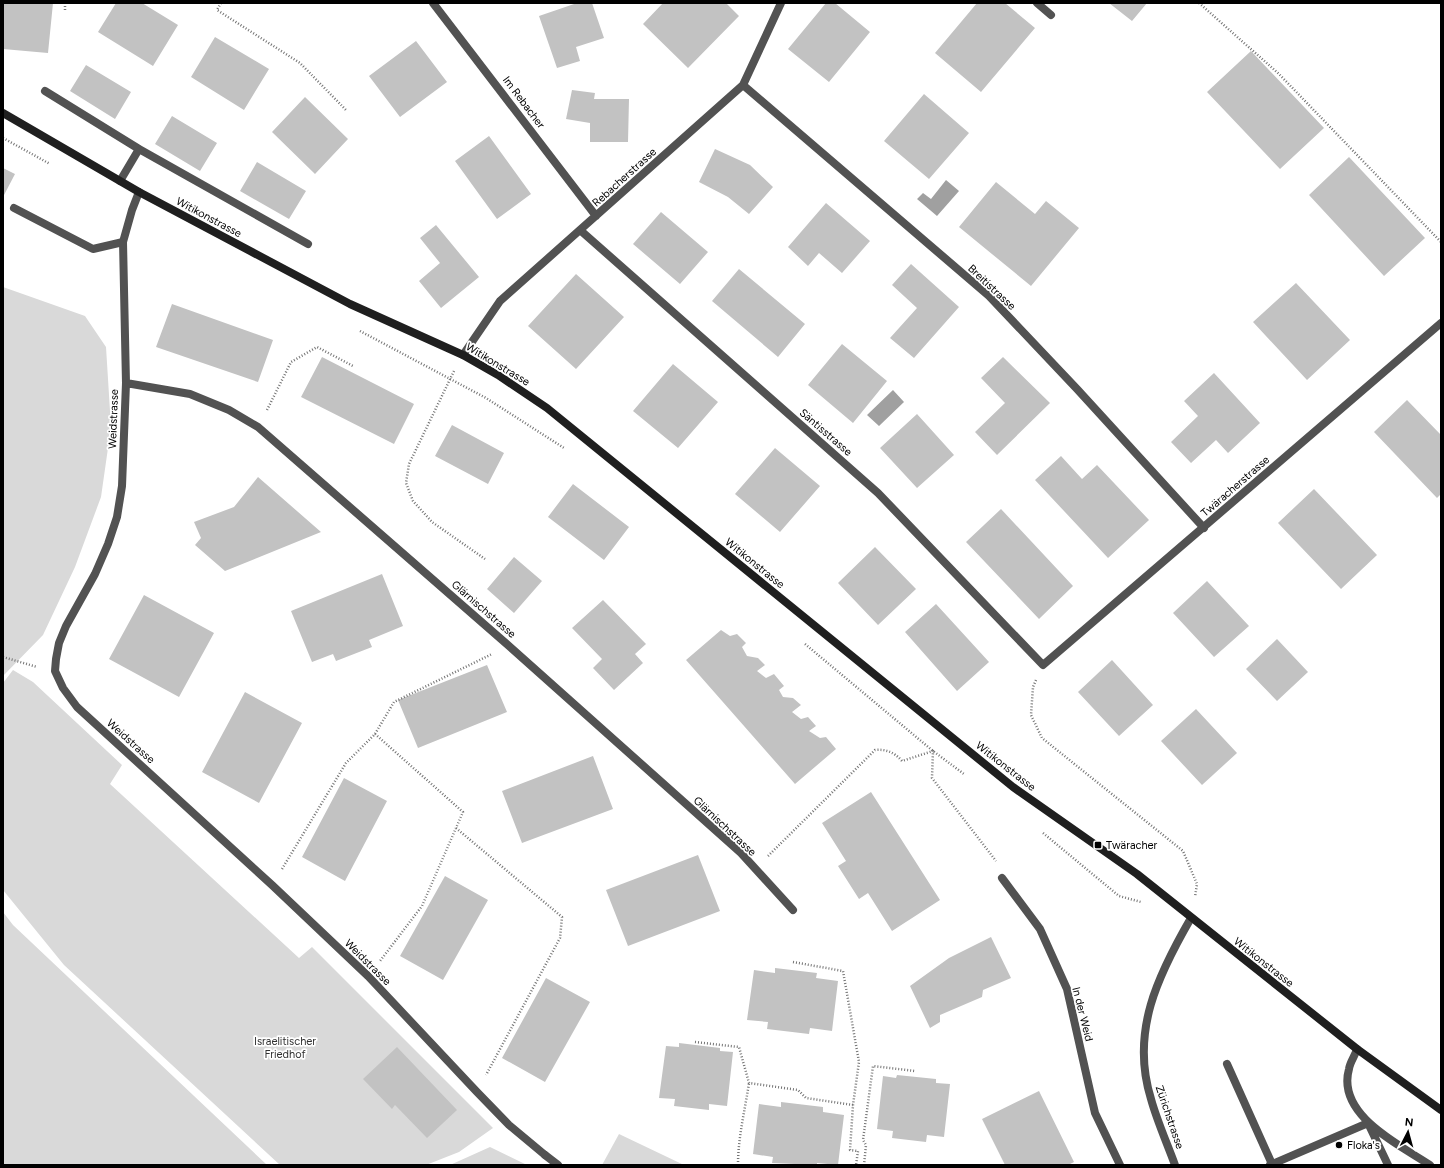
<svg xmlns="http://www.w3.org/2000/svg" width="1444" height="1168" font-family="Figtree,sans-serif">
<rect width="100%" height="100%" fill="#fff"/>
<path fill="#d9d9d9" d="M 3,287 L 85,316 L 106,347 L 111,427 L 101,497 L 75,567 L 43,635 L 3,676 Z
M 13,670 L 33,682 L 122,765 L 110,784 L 299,958 L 312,947 L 493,1128 L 459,1152 L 426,1165 L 280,1165 L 64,965 L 3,890 L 3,683 Z
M 3,912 L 13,925 L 267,1165 L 3,1165 Z
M 619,1134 L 684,1165 L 602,1165 Z
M 490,1147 L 527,1165 L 450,1165 Z"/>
<path fill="#a0a0a0" d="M 946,180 L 959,191 L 937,216 L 917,199 L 923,193 L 931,199 Z
M 893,390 L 904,402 L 879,426 L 867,415 Z"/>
<path fill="#c2c2c2" d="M 3,3 L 53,3 L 48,53 L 3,49 Z
M 116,3 L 142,3 L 178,25 L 153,66 L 98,32 Z
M 577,3 L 592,3 L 604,38 L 576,47 L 580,61 L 557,68 L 539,16 Z
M 663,3 L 726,3 L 739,16 L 688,68 L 643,24 Z
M 826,3 L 835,3 L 870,32 L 829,82 L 788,49 Z
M 977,3 L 1005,3 L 1035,28 L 981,92 L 935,53 Z
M 1109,3 L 1147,3 L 1132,21 Z
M 215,37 L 269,69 L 244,110 L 191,77 Z
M 416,41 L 447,82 L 400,117 L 369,76 Z
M 1251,51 L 1324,128 L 1280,169 L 1207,92 Z
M 86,65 L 131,92 L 115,119 L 70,91 Z
M 572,90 L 595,93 L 594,99 L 629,99 L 628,142 L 590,142 L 590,123 L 566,119 Z
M 924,94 L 969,133 L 929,179 L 884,141 Z
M 305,97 L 348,139 L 315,174 L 272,132 Z
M 172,116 L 217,143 L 200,171 L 155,144 Z
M 489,136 L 531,194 L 497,219 L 455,161 Z
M 715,149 L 750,165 L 773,187 L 749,214 L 728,197 L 699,182 Z
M 1349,157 L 1425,238 L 1384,276 L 1309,195 Z
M 257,162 L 306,191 L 289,219 L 240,191 Z
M 3,168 L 15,174 L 3,197 Z
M 996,182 L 1035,214 L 1046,201 L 1079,228 L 1031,286 L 959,227 Z
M 826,203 L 870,241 L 842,273 L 819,253 L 808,266 L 788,247 Z
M 661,212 L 708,252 L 680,284 L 633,244 Z
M 436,225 L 479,277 L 441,308 L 419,281 L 440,263 L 420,238 Z
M 911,264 L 959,307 L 914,358 L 890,338 L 917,308 L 892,285 Z
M 739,269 L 805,324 L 778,357 L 712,301 Z
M 576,274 L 624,317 L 576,369 L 528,326 Z
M 1296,283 L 1350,340 L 1307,380 L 1253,322 Z
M 172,304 L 273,340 L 258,382 L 156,347 Z
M 842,344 L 887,381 L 853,423 L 808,385 Z
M 322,357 L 414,404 L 394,444 L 301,397 Z
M 1003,357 L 1050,403 L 997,455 L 975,432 L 1005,403 L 981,378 Z
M 673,364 L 718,402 L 678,448 L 633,411 Z
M 1214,373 L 1260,423 L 1228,453 L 1216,440 L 1191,463 L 1171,442 L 1198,416 L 1184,401 Z
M 1407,400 L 1441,435 L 1441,494 L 1437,498 L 1374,432 Z
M 917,414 L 954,455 L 917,488 L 880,448 Z
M 452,425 L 504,453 L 488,484 L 435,456 Z
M 775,448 L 820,486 L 780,532 L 735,494 Z
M 1061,456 L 1082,479 L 1097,465 L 1149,520 L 1108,558 L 1035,480 Z
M 258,477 L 321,532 L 225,571 L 195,545 L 201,538 L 194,522 L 234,507 Z
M 573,484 L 629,527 L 604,560 L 548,517 Z
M 1314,489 L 1377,555 L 1341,589 L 1278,523 Z
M 1001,509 L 1073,586 L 1039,619 L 966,542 Z
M 875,547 L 916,589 L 878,625 L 838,583 Z
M 514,557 L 542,581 L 514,613 L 487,589 Z
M 382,574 L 403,626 L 369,640 L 372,647 L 336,661 L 333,654 L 312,662 L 291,611 Z
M 1207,581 L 1249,626 L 1214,657 L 1173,613 Z
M 144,595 L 214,633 L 179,697 L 109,659 Z
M 603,600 L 646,644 L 635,654 L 643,663 L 614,690 L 593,668 L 602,659 L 572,628 Z
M 936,604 L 989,662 L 957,691 L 905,632 Z
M 721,630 L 730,636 L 737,634 L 746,643 L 742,647 L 747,656 L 758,658 L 765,665 L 757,671 L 766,678 L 774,674 L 784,686 L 779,690 L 783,697 L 793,698 L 801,705 L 792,712 L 801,719 L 808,717 L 816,726 L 809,731 L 820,738 L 826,737 L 836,749 L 795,784 L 686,660 Z
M 1277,639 L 1308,672 L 1277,701 L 1246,669 Z
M 1112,660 L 1153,705 L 1119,736 L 1078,692 Z
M 487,665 L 507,712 L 418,748 L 398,700 Z
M 245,692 L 302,723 L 259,803 L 202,772 Z
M 1196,709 L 1237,753 L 1202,785 L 1161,741 Z
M 593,756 L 613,809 L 522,843 L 502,791 Z
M 344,778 L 387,801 L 345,881 L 302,857 Z
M 871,792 L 940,900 L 892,931 L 868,893 L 859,899 L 838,866 L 846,861 L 822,823 Z
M 698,855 L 720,911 L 628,946 L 606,890 Z
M 445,876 L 488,900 L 443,980 L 400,956 Z
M 991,937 L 1011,978 L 983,990 L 982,997 L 940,1015 L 940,1022 L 930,1028 L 910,986 L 949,958 Z
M 775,968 L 817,973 L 816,978 L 838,981 L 832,1031 L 810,1028 L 809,1034 L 767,1029 L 768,1022 L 747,1020 L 754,970 L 775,973 Z
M 546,978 L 590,1002 L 545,1082 L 502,1058 Z
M 679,1043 L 720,1048 L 720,1051 L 733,1052 L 727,1106 L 709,1104 L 709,1110 L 674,1106 L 675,1099 L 659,1098 L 666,1046 L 679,1047 Z
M 397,1047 L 457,1110 L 427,1138 L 395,1105 L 392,1109 L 363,1079 Z
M 897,1075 L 936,1079 L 936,1083 L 950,1084 L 944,1137 L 927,1135 L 926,1142 L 892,1138 L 893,1131 L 877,1129 L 883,1076 L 896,1078 Z
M 1039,1091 L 1074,1162 L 1068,1165 L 1005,1165 L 982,1119 Z
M 781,1102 L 823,1107 L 823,1112 L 844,1115 L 838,1165 L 817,1163 L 817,1165 L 772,1163 L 773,1157 L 753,1154 L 759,1104 L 781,1107 Z"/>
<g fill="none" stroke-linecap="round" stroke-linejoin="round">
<path stroke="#747474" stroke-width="2.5" stroke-dasharray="1 2" stroke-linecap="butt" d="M 221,3 L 217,10 L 300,63 L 346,110
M 1199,3 L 1279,74 L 1441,242
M 65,10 L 65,3
M 3,138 L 50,164
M 360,331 L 486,398 L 564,448
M 454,371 L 409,464 L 406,483 L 413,501 L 432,522 L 485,559
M 267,410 L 291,362 L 317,347 L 353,366
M 805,644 L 933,751 L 964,774
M 3,657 L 37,667
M 1036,680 L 1033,687 L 1031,715 L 1042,738 L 1183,851 L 1197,884 L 1195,897
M 375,734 L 463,812 L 422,906 L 380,961
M 456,828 L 562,917 L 560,938 L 486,1075
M 1043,833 L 1119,896 L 1141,902
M 768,856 L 875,750 C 886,749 894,752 902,761 L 933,751 L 932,778 L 996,861
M 282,869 L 346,763 L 375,734 L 394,702 L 492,654
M 793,962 L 843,971 L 859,1062 L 853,1105 L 850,1150 L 858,1151 L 856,1165
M 695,1042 L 739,1047 L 749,1083 L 798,1090 L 806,1098 L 853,1105
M 738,1165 C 738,1137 745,1110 749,1083
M 864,1165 L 866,1145 L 863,1140 L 873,1066 L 915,1071"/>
<path stroke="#525252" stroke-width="8" d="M 45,91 L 139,149 L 120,181
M 139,149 L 308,244
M 14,208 L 93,249 L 123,242
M 1357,1049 C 1355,1056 1350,1062 1349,1069 C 1336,1115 1400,1145 1430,1165
M 1227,1064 L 1272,1164
M 545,1155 L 558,1165
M 1270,1165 L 1368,1123 L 1388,1165"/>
<path stroke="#525252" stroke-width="8" d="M 433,3 L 596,216
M 1037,3 L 1051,15
M 743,85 L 989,296 L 1077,389 L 1204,528
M 139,192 L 132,210 L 123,242 L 126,383 L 122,486 L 117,517 L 108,544 L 95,574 L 66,626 L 59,643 L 56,659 L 55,671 L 63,688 L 77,707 L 272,885 L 368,976 L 477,1092 L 509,1125 L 545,1155
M 580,230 L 878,493 L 1043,665 L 1441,323
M 463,355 L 500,301 L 743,85 L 781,3
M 126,383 L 190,394 L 229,410 L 258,427 L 509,646 L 741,853 L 793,910
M 1002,878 L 1040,929 L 1067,989 L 1095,1113 L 1120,1165
M 1175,1165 C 1167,1143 1157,1121 1151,1099 C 1130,1032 1158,975 1191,918"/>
<path stroke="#1f1f1f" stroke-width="8" d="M 3,113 L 139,192 L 350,304 L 463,355 L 498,375 L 547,408 L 1013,787 L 1137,874 L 1357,1049 L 1441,1110"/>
</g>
<g fill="#000" stroke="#fff" stroke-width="1.5">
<rect x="1094" y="841" width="8" height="8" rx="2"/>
<circle cx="1339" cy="1145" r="4"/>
</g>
<g text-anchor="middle" stroke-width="3.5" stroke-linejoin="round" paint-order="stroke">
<g font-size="11" fill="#000" stroke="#fff">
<text transform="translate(524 102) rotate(53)" y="4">Im Rebacher</text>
<text transform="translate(624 177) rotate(-42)" y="4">Rebacherstrasse</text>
<text transform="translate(209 217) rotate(28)" y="4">Witikonstrasse</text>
<text transform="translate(992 287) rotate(43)" y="4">Breitistrasse</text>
<text transform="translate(498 364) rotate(31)" y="4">Witikonstrasse</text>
<text transform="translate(113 419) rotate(-88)" y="4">Weidstrasse</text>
<text transform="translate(826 432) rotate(41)" y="4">Säntisstrasse</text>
<text transform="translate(1235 486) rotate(-41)" y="4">Twäracherstrasse</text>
<text transform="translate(755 563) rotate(39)" y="4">Witikonstrasse</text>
<text transform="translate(484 609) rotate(41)" y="4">Glärnischstrasse</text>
<text transform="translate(131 741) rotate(42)" y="4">Weidstrasse</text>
<text transform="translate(1006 766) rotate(38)" y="4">Witikonstrasse</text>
<text transform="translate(725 826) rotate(43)" y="4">Glärnischstrasse</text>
<text transform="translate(368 962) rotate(45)" y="4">Weidstrasse</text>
<text transform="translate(1264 962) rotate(38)" y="4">Witikonstrasse</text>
<text transform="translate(1083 1014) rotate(76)" y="4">In der Weid</text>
<text transform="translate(1170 1117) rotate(71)" y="4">Zürichstrasse</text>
</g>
<g font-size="11" fill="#000" stroke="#fff" text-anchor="start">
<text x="1106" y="849">Twäracher</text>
<text x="1347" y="1149">Floka's</text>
</g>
<g font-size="11" fill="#303030" stroke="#fff">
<text x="285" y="1045">Israelitischer<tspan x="285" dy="13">Friedhof</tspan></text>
</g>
</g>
<rect width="1444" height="1168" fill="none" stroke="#000000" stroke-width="8"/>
<g transform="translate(1408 1132) rotate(6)" stroke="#ffffff" stroke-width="3" paint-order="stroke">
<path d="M0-3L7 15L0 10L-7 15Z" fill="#000000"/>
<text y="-6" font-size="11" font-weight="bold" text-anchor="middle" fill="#000000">N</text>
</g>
</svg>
